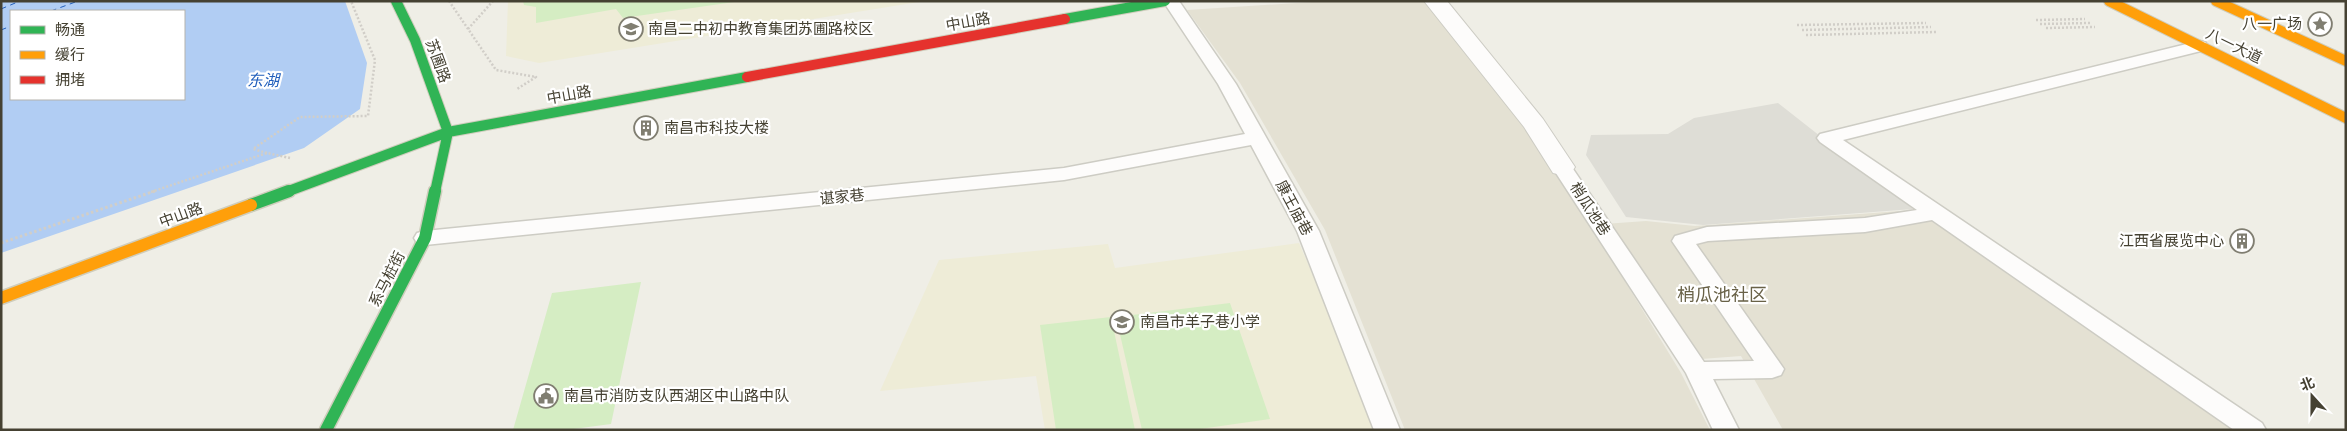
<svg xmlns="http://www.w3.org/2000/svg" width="2347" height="431" font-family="'DM Sans','Noto Sans SC',sans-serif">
<rect width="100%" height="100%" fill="#efeee6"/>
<path fill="#e4e1d3" d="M 1327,1 L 1424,1 L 1496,84 L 1576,201 L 1681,373 L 1710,430 L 1405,430 L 1325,230 L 1240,83 L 1187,10 Z
M 1927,209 L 2245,430 L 1783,430 L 1741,356 L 1688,360 L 1604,224 L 1646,221 L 1695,226 Z"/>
<path fill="#eeecd7" d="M 508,1 L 925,1 L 539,63 L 506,56 Z
M 1299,243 L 1380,430 L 1045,430 L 1036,376 L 880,391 L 939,260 L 1108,244 L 1115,268 Z"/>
<path fill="#d5edc3" d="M 523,1 L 741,1 L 623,18 L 616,9 L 536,23 L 536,7 L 524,5 Z
M 641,282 L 611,424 L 566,430 L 513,430 L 552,293 Z
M 1230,303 L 1270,419 L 1193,430 L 1142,430 L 1116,317 Z
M 1111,317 L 1135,430 L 1056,430 L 1040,325 Z"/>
<path fill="#deddd6" d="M 1778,103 L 1913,209 L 1703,225 L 1626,217 L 1586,155 L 1591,135 L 1668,134 L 1694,118 Z"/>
<path fill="#b1cdf3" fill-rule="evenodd" d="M 1,1 L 345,1 L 367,63 L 360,109 L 304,148 L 1,253 ZM 11,11 L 184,11 L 184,99 L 11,99 Z"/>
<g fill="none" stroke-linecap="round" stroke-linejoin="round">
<path stroke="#215fbc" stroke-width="1" stroke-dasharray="5.5 4.5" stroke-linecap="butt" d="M 1,9 L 20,1
M 51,11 L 78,1
M 1,30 L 11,26"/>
<g stroke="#cdccc4" stroke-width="3">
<path id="lane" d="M 1163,1 L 1179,1 L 1236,84 L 1319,231 L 1400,430 L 1374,430 L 1297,231 L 1251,145 L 1064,180 L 425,245 L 417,243 L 414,238 L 417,233 L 425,231 L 1064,168 L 1245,134 L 1218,84 Z
M 2199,41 L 2205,42 L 2208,46 L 2205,50 L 1843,140 L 2262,423 L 2266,430 L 2234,430 L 1932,220 L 1865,232 L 1708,241 L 1696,244 L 1784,369 L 1781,375 L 1772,378 L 1713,379 L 1739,430 L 1713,430 L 1686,373 L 1552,167 L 1555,163 L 1562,161 L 1569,163 L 1704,362 L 1754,361 L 1672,241 L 1675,236 L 1707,227 L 1865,218 L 1917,210 L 1820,142 L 1817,138 L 1820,134 Z"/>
</g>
<g stroke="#cdccc4" stroke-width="2">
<path id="street" d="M 1424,1 L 1447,1 L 1543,119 L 1575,167 L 1571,173 L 1562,175 L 1553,173 L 1524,127 Z"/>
</g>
<g stroke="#cfcdbc" stroke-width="12">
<path id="fast-far1" d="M 396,1 L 415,40 L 448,132 L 435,192
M 1065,19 L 1165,1
M 286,192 L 448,132 L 747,77"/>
</g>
<g stroke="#cfcdbc" stroke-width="15">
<path id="fast" d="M 251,205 L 289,191
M 326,430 L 425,238 L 435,191"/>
</g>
<g stroke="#cfcdbc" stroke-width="12">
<path id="slow-far1" d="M 2109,1 L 2346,118
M 2216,1 L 2346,61"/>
</g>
<g stroke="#cfcdbc" stroke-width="15">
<path id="slow" d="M 1,298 L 251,205"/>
</g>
<g stroke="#cfcdbc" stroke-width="12">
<path id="jam" d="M 747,77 L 1065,19"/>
</g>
<path stroke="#d1cec8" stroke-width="2.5" stroke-dasharray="2 2" stroke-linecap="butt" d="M 449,1 L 496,70 L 536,77 L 517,89
M 2036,20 L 2085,19
M 2040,24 L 2090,23
M 1797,25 L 1926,23
M 2046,28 L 2095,27
M 468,29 L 493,1
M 1802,30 L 1931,27
M 1806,35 L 1936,32
M 151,192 L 267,153 L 290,158"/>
<path stroke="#d1cec8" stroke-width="3" stroke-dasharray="2.5 2.5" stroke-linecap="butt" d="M 1,243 L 155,191"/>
<use href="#lane" fill="#fdfcfb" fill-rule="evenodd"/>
<use href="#street" fill="#fdfcfb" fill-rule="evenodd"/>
<use href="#fast-far1" stroke="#30b455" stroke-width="10"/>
<use href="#fast" stroke="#30b455" stroke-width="12"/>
<use href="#slow-far1" stroke="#ff9f0a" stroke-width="10"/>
<use href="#slow" stroke="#ff9f0a" stroke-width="12"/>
<use href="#jam" stroke="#e5322d" stroke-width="10"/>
<path stroke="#d1cec8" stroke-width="2.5" stroke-dasharray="2 2" stroke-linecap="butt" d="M 267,153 L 253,149 L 300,117 L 368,116 L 375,60 L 351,1"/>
</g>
<defs>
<g id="sight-ring" transform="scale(1.25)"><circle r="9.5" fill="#fff" stroke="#807e71" stroke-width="1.5"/><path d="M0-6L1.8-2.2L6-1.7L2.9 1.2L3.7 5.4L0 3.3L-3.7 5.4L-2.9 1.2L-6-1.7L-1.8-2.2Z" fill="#807e71"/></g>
<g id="school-ring" transform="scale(1.25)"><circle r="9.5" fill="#fff" stroke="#807e71" stroke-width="1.5"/><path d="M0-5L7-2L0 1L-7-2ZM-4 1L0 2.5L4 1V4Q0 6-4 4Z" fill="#807e71"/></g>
<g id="building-ring" transform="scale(1.25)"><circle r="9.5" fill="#fff" stroke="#807e71" stroke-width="1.5"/><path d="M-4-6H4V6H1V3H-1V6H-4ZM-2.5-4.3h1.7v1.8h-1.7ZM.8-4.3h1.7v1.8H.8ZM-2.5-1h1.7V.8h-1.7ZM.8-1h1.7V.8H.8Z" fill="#807e71"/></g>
<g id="civic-ring" transform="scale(1.25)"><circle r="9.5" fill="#fff" stroke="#807e71" stroke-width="1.5"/><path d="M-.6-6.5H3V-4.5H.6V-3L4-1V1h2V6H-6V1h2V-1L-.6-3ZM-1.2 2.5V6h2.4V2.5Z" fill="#807e71"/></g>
</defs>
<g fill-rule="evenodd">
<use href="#sight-ring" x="2320" y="24"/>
<use href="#school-ring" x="631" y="29"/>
<use href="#building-ring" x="646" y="128"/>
<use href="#building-ring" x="2242" y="241"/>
<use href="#school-ring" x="1122" y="322"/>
<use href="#civic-ring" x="546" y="396"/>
</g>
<g text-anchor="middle" stroke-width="4.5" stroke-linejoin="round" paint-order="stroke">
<g font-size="15" fill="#454132" stroke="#fff">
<text transform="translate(968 22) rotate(-10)" y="5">中山路</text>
<text transform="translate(2234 46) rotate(26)" y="5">八一大道</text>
<text transform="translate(438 61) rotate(70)" y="5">苏圃路</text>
<text transform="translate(569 95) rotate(-10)" y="5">中山路</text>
<text transform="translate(842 197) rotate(-6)" y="5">谌家巷</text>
<text transform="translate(1294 208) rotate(62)" y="5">康王庙巷</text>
<text transform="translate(1590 209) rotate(57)" y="5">梢瓜池巷</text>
<text transform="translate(181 215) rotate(-20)" y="5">中山路</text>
<text transform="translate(387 279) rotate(-63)" y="5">系马桩街</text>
</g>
<g font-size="15" fill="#454132" stroke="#fff" text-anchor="start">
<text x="2302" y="29" text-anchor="end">八一广场</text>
<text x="648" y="34">南昌二中初中教育集团苏圃路校区</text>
<text x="664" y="133">南昌市科技大楼</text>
<text x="2224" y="246" text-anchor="end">江西省展览中心</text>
<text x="1140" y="327">南昌市羊子巷小学</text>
<text x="564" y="401">南昌市消防支队西湖区中山路中队</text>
</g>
<g font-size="16" font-style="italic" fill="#215fbc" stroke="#fff">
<text x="263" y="86">东湖</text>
</g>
<g font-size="18" fill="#696248" stroke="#fff">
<text x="1722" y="301">梢瓜池社区</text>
</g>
</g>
<rect width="2347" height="431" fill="none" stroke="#454132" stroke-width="5"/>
<rect x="10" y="10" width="175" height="90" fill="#ffffff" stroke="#b5b3ad"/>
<rect x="20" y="26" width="25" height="8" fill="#30b455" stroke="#b5b3ad"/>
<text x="55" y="35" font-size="15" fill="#454132">畅通</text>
<rect x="20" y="51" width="25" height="8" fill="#ff9f0a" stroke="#b5b3ad"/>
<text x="55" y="60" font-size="15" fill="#454132">缓行</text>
<rect x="20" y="76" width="25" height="8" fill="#e5322d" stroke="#b5b3ad"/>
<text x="55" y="85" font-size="15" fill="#454132">拥堵</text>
<g transform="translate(2312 396) rotate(339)" stroke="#ffffff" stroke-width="4" paint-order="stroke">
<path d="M0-4L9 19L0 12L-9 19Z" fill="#454132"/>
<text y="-8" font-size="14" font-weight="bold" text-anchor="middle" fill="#454132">北</text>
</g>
</svg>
